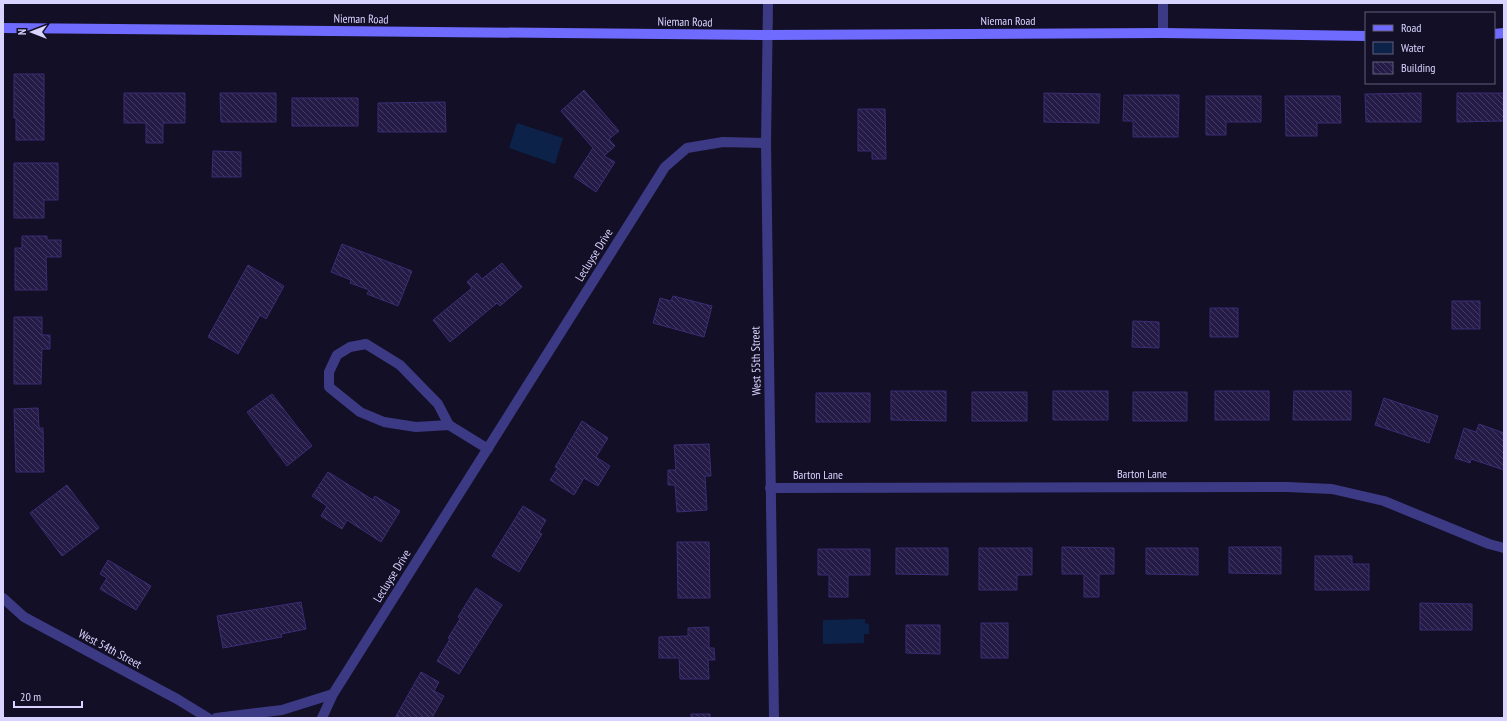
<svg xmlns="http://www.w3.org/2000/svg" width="1507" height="721" font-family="'PT Sans Narrow',sans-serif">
<defs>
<pattern id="building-back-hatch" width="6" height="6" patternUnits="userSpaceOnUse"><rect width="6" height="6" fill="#241b47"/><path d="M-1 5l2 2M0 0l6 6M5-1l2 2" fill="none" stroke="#433b63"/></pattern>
</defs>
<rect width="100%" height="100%" fill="#130f26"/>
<path fill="#0c2248" d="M 517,123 L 563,138 L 555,164 L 509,148 Z
M 865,619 L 865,623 L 869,624 L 869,634 L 864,634 L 864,643 L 823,644 L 823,620 Z"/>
<path fill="url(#building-back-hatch)" stroke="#3b2d73" d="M 14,74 L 44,74 L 44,140 L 16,140 L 16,118 L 14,118 Z
M 584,90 L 619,131 L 609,139 L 615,146 L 604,156 L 615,162 L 596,192 L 574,177 L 593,148 L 561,111 Z
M 124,93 L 185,93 L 185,123 L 163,123 L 163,143 L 146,143 L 146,123 L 124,123 Z
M 220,93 L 276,93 L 276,122 L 221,122 Z
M 1044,93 L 1100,94 L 1099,123 L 1044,122 Z
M 1421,93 L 1421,122 L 1366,122 L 1365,94 Z
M 1457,93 L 1504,93 L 1504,121 L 1457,122 Z
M 1124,95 L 1179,95 L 1178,137 L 1133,137 L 1133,121 L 1123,121 Z
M 1206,96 L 1261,96 L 1261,122 L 1226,122 L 1226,135 L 1206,135 Z
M 1285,96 L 1340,96 L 1341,123 L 1317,123 L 1317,136 L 1286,136 Z
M 292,98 L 358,98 L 358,126 L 292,126 Z
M 445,102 L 446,132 L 378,132 L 378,103 Z
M 858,109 L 885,109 L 886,159 L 872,159 L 872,151 L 858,151 Z
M 213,151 L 241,152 L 241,177 L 212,177 Z
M 14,163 L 58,163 L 58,200 L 44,200 L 44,218 L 14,218 Z
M 22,236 L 47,236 L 47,240 L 61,240 L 61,257 L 46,257 L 47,290 L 15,290 L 15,248 L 22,248 Z
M 342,244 L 412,271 L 398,306 L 367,294 L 369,290 L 350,283 L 351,280 L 331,272 Z
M 502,263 L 522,287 L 500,306 L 497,303 L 450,342 L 433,320 L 472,288 L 467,282 L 477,273 L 482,279 Z
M 248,265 L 284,286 L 266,319 L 260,315 L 238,354 L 208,337 Z
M 673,296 L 712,306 L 704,337 L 653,323 L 660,298 L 671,301 Z
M 1452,301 L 1480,301 L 1480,329 L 1452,329 Z
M 1210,308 L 1238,308 L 1238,337 L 1210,337 Z
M 14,317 L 42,317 L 42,335 L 50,335 L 50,349 L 42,349 L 41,384 L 14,384 Z
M 1133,321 L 1159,322 L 1159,348 L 1132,347 Z
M 891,391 L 946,391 L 946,421 L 891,420 Z
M 1053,391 L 1108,391 L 1108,420 L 1053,420 Z
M 1215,391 L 1269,391 L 1269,420 L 1215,420 Z
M 1294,391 L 1351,391 L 1351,420 L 1293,420 Z
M 972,392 L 1027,392 L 1027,421 L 972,421 Z
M 1133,392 L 1187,392 L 1187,421 L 1133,421 Z
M 816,393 L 870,393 L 870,422 L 816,422 Z
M 272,394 L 312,446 L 287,466 L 247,412 Z
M 1384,398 L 1438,416 L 1429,443 L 1375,425 Z
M 38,408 L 39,428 L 43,428 L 44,472 L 16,472 L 14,409 Z
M 582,421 L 608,438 L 596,457 L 610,466 L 598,486 L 584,478 L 574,495 L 550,480 L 558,468 L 555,467 Z
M 1479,424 L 1504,433 L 1504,470 L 1471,459 L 1470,463 L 1455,458 L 1464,428 L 1476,432 Z
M 709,444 L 711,476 L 705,476 L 707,510 L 677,512 L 675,485 L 668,485 L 668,470 L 676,470 L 674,445 Z
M 328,472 L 373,500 L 375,496 L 400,511 L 381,542 L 347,520 L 342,529 L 321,516 L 327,506 L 312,496 Z
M 67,485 L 99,528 L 62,556 L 30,513 Z
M 523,506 L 546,520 L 539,532 L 542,534 L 519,572 L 492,556 Z
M 677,542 L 709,542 L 710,598 L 678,598 Z
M 1062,547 L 1114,548 L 1114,574 L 1099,574 L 1099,597 L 1084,597 L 1084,574 L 1062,574 Z
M 1229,547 L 1281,547 L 1281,574 L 1229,573 Z
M 896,548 L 948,548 L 948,575 L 896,574 Z
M 979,548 L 1032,548 L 1032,575 L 1017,575 L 1017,590 L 979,590 Z
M 1146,548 L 1198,548 L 1198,575 L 1146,574 Z
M 818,549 L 870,549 L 870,575 L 848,575 L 848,597 L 829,597 L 829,575 L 818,575 Z
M 1315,556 L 1352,556 L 1352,564 L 1369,564 L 1369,590 L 1315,590 Z
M 108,560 L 151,586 L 136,610 L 100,589 L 107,578 L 100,574 Z
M 476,588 L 502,605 L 459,674 L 437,661 L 450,639 L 448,638 L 460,619 L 458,617 Z
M 301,602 L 306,629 L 281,634 L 282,637 L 223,648 L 217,616 Z
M 1420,603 L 1472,604 L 1472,630 L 1420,630 Z
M 981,623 L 1008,623 L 1008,658 L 981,658 Z
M 906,625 L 940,625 L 940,654 L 906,653 Z
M 709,627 L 709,648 L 714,648 L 715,660 L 708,660 L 709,679 L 680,679 L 679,658 L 659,658 L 659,637 L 688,636 L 688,628 Z
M 421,672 L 439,682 L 434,691 L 444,696 L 432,718 L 395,718 Z
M 691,714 L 710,714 L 710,718 L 691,718 Z"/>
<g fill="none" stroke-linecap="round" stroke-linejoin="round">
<path stroke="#3d3a85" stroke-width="10" d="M 1163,3 L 1163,33
M 449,425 L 416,427 L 384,422 L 360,412 L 329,387 L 329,372 L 337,355 L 350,347 L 366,344 L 400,365 L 438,404 L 449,425 L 488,449
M 770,488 L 1287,487 L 1332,489 L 1384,501 L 1489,544 L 1504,548
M 3,598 L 24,617 L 177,699 L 208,718
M 216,718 L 282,710 L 333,694
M 322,718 L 333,694 L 665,167 L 687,148 L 723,142 L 766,143"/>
<path stroke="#3d3a85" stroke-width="10" d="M 768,3 L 766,143 L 774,718"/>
<path stroke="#6f6bff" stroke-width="10" d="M 3,28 L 768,35 L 1163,33 L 1366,36
M 1494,34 L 1504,33"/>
</g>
<g text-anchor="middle" stroke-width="3" stroke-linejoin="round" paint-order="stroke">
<g font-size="12" fill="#d9d4ff" stroke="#130f26">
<text transform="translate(361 19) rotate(1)" y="4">Nieman Road</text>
<text x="1008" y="25">Nieman Road</text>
<text transform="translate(685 22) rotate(1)" y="4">Nieman Road</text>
<text transform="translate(594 255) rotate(-58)" y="4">Lecluyse Drive</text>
<text transform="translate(756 361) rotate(-91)" y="4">West 55th Street</text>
<text x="1142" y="478">Barton Lane</text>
<text x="818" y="479">Barton Lane</text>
<text transform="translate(392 576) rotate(-58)" y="4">Lecluyse Drive</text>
<text transform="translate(110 649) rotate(28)" y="4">West 54th Street</text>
</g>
</g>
<rect width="1507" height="721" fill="none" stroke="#d9d4ff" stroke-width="8"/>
<rect x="1365" y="12" width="130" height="72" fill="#130f26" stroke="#625e7d"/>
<rect x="1373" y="25" width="20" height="6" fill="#6f6bff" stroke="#625e7d"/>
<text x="1401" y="32" font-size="12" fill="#d9d4ff">Road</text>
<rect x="1373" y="42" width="20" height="12" fill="#0c2248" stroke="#625e7d"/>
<text x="1401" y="52" font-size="12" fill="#d9d4ff">Water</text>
<rect x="1373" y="62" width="20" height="12" fill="url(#building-back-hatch)" stroke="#625e7d"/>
<text x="1401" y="72" font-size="12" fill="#d9d4ff">Building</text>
<g transform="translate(32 32) rotate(270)" stroke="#130f26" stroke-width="3" paint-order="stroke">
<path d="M0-3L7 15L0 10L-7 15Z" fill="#d9d4ff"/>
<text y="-6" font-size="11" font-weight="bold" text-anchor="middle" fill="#d9d4ff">N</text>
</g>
<path d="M14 701v6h68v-6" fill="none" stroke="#d9d4ff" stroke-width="2"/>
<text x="20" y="701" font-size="12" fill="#d9d4ff" stroke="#130f26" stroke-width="3" paint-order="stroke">20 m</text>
</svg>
